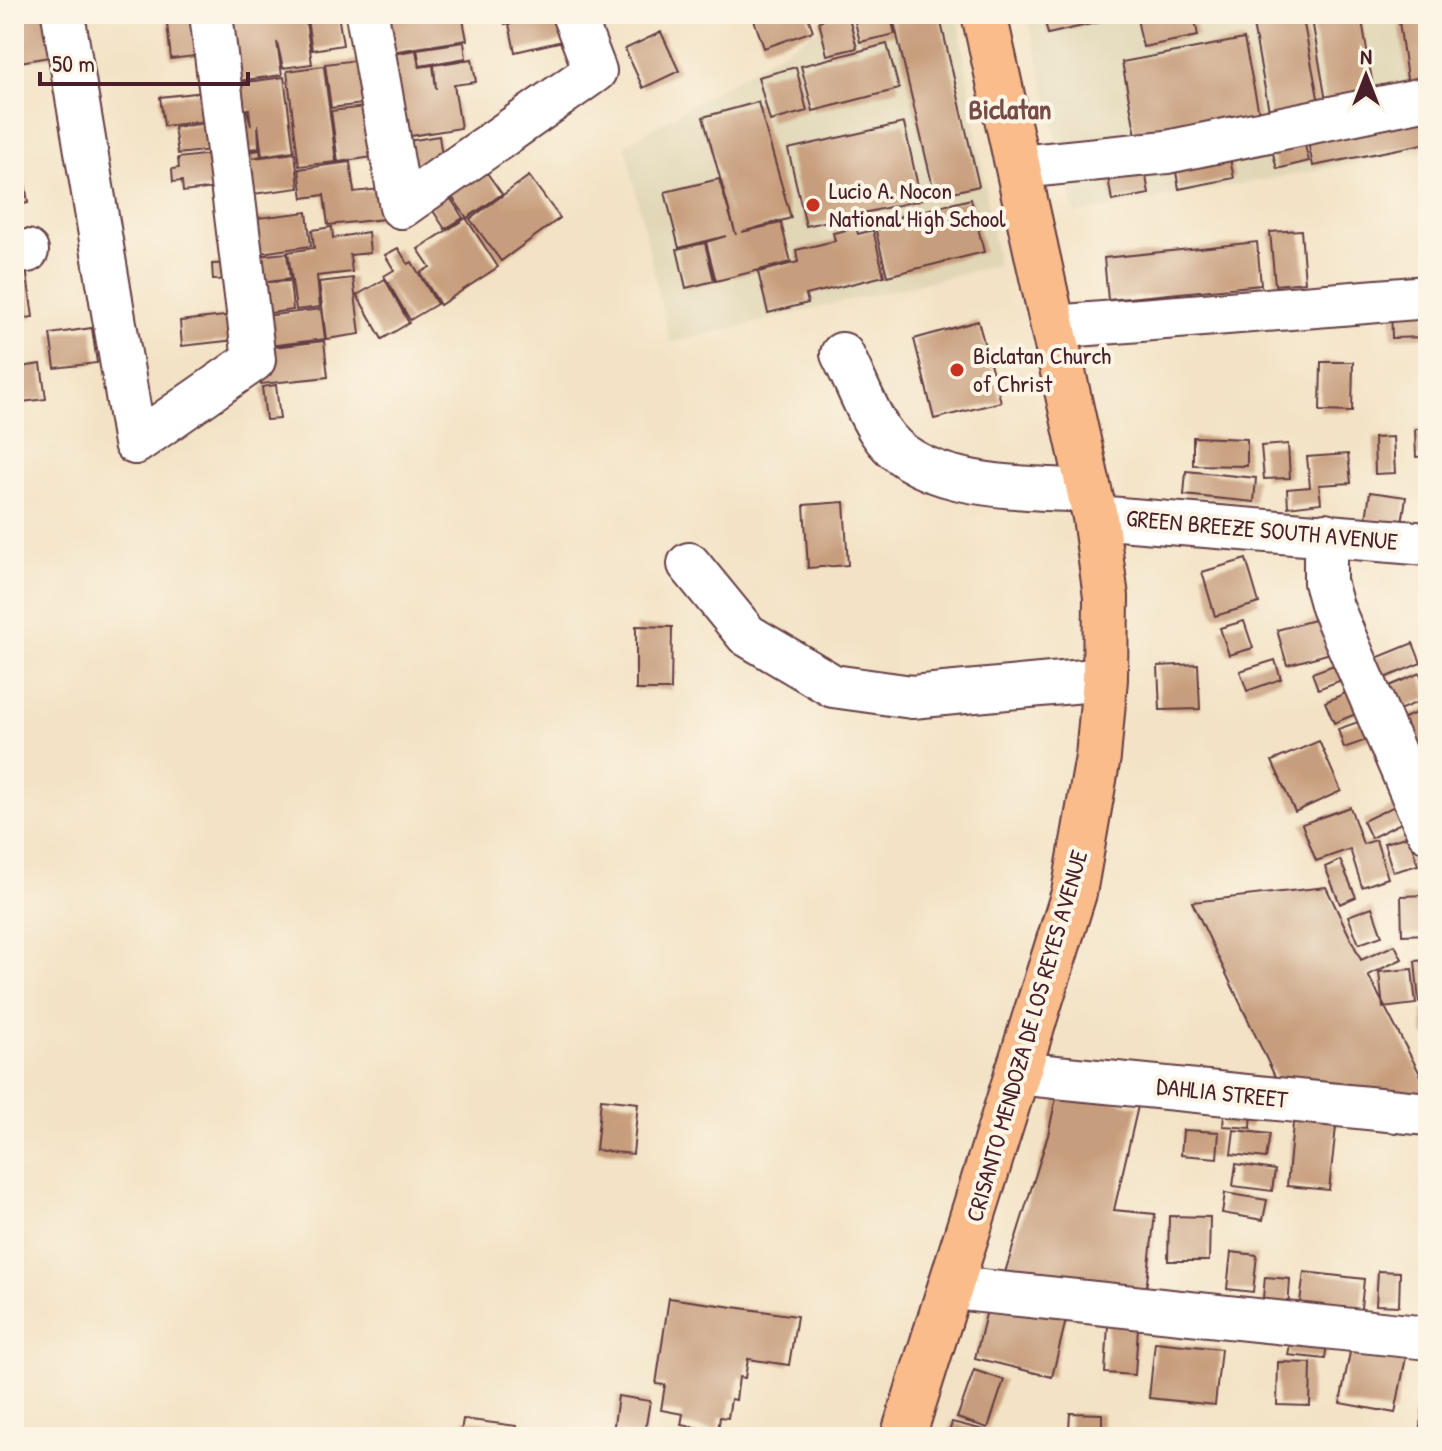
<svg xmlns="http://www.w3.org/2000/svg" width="1442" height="1451" font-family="'Patrick Hand',sans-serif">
<rect width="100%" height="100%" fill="#fcf5e5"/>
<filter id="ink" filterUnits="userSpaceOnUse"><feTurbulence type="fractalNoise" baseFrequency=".0125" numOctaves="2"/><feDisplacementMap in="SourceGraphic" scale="16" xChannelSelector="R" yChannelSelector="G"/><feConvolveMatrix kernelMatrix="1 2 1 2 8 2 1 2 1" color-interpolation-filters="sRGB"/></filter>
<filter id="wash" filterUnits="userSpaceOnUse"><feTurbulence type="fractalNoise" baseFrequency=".006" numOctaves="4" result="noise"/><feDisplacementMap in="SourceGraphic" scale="32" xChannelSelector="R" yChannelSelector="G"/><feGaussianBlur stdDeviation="1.8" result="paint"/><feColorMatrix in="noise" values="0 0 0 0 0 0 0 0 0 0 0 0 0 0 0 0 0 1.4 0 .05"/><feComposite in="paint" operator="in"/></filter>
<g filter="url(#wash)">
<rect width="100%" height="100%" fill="#f3e2c5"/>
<path fill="#e1d7b7" d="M 845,14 L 957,14 L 998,265 L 670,343 L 625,145 Z
M 1027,14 L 1428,14 L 1428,150 L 1075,214 Z"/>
<g id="blocks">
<path fill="#c79e7d" d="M 14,14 L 55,14 L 61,55 L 14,63 Z
M 166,14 L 206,14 L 211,54 L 171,59 Z
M 214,14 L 305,14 L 312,64 L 283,68 L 277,42 L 282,75 L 224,83 Z
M 306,14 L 338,14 L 343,45 L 312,50 Z
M 379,14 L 462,14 L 467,40 L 385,53 Z
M 503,14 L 541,14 L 541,15 L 505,24 Z
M 552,14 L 561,14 L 567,40 L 515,52 L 509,24 Z
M 752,14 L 807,14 L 813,31 L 764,48 Z
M 848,14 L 857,48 L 827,55 L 819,21 Z
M 853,14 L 890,14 L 895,34 L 860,42 Z
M 892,14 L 939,14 L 979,186 L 935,196 Z
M 1043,14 L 1130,14 L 1130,15 L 1048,34 Z
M 1136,14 L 1194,14 L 1198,36 L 1143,47 Z
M 1251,14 L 1302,14 L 1320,108 L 1270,116 Z
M 1311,14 L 1361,14 L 1375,99 L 1327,107 Z
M 1398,14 L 1428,14 L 1428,83 L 1408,86 Z
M 661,32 L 679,71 L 643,88 L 625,49 Z
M 1244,39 L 1260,118 L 1137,141 L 1122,62 Z
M 464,42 L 466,58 L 420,66 L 417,49 Z
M 887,44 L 899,89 L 813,111 L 801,66 Z
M 416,50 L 419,67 L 433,65 L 436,89 L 434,65 L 472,59 L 476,82 L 454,85 L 461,128 L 398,138 L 385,55 Z
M 365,59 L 371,103 L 331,108 L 325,64 Z
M 324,66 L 336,162 L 299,166 L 287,71 Z
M 796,67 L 807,111 L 770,121 L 758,77 Z
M 284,77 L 294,151 L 262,156 L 258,124 L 259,148 L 235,151 L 230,113 L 247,111 L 251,126 L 249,109 L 228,112 L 224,85 Z
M 213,91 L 216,120 L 164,126 L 160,97 Z
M 14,93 L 22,126 L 14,128 Z
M 758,102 L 791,218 L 742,232 L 781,223 L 791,262 L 716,281 L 706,242 L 726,236 L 679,248 L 665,192 L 719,179 L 736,235 L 703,117 Z
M 1428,103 L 1428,143 L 1313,166 L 1305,127 Z
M 373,106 L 380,156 L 338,162 L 331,111 Z
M 217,122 L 220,149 L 178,154 L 174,127 Z
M 904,123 L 921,200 L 806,226 L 788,149 Z
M 1301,130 L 1309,161 L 1277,169 L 1269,138 Z
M 19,136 L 24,169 L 14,171 L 14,137 Z
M 439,136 L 444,170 L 407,176 L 402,142 Z
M 1227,145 L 1234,178 L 1179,189 L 1173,155 Z
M 260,150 L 261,156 L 253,158 L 295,153 L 299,188 L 245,195 L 240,153 Z
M 219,153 L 224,187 L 183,192 L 182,181 L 173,182 L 172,169 L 179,168 L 178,158 Z
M 1143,159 L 1149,194 L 1112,201 L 1106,165 Z
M 350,162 L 354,192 L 380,189 L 384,219 L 328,225 L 324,195 L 303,198 L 299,169 Z
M 480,163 L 502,194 L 467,218 L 445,187 Z
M 23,171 L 28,203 L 14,206 L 14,173 Z
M 529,176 L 560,218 L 501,261 L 470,219 Z
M 442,185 L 463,218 L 445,229 L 424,197 Z
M 971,199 L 984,252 L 887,276 L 874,223 Z
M 307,212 L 311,246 L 253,254 L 249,219 Z
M 466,218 L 498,267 L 440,305 L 420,273 L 430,267 L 418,249 Z
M 332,227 L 333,238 L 368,232 L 370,253 L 350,255 L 352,272 L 317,276 L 320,307 L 296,310 L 288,252 L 314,248 L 312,230 Z
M 856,228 L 858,234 L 873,230 L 884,276 L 806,295 L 808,303 L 768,313 L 758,272 L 798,262 L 796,250 L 835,241 L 833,233 Z
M 1301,230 L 1305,282 L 1275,285 L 1270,232 Z
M 1257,242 L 1261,285 L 1108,300 L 1104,258 Z
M 705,243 L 714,281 L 686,288 L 677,249 Z
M 398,248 L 408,264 L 412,262 L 437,304 L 410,320 L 384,276 L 394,270 L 385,255 Z
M 287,253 L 290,279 L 268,282 L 290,281 L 293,310 L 255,315 L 256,256 Z
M 239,263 L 240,279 L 213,280 L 212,264 Z
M 26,268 L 33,317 L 14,320 L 14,270 Z
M 353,278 L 360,334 L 326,339 L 319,282 Z
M 385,279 L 409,323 L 382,339 L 357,295 Z
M 1425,304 L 1427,337 L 1392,338 L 1391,305 Z
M 321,309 L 325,339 L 268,346 L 265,316 Z
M 233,315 L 235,340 L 182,346 L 180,321 Z
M 978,321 L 1001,402 L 934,419 L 914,339 Z
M 92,328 L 97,363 L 55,368 L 50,334 Z
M 324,341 L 328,377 L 261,384 L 257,349 Z
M 1321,362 L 1353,362 L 1352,412 L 1320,411 Z
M 41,364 L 46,399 L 14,403 L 14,368 Z
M 276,385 L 280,419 L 266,420 L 262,387 Z
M 1415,429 L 1428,429 L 1428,456 L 1416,457 Z
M 1193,437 L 1247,439 L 1247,466 L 1193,465 Z
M 1393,437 L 1395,473 L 1375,474 L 1374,438 Z
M 1288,444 L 1290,478 L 1264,479 L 1261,446 Z
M 1348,454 L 1351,483 L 1319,485 L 1321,503 L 1288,507 L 1287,489 L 1310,487 L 1307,457 Z
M 1186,471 L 1256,478 L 1254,502 L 1184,495 Z
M 1370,492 L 1406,497 L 1402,524 L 1366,519 Z
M 844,502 L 848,565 L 808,568 L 804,505 Z
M 1246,559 L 1259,603 L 1215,616 L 1202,572 Z
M 1329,616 L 1338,651 L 1287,665 L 1277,630 Z
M 1244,621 L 1253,648 L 1229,655 L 1220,628 Z
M 636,626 L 672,627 L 671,690 L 636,690 Z
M 1413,643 L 1421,663 L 1373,683 L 1364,663 Z
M 1275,660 L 1281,679 L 1247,691 L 1240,671 Z
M 1345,661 L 1350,677 L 1318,689 L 1312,673 Z
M 1198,664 L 1200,709 L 1160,710 L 1158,666 Z
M 1420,673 L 1428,698 L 1387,715 L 1377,691 Z
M 1359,687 L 1368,709 L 1334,723 L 1325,702 Z
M 1428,708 L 1428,741 L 1404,751 L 1392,723 Z
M 1375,716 L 1381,735 L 1344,748 L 1338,729 Z
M 1319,741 L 1341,791 L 1295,812 L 1272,761 Z
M 1401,803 L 1409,819 L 1371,838 L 1363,821 Z
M 1350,807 L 1363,844 L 1376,840 L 1388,878 L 1362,887 L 1350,849 L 1316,861 L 1302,824 Z
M 1409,836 L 1418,865 L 1393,872 L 1384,843 Z
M 1340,860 L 1356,897 L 1340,904 L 1325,867 Z
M 1326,887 L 1361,960 L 1395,945 L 1402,959 L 1368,975 L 1428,1089 L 1428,1106 L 1280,1087 L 1192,902 Z
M 1428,895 L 1428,934 L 1402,935 L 1401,896 Z
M 1372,907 L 1382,936 L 1359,944 L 1348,916 Z
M 1428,960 L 1428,1001 L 1419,1002 L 1415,961 Z
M 1412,969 L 1416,1004 L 1383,1008 L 1379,972 Z
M 1428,1010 L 1428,1036 L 1424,1036 L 1422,1011 Z
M 1058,1089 L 1138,1106 L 1114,1210 L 1155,1214 L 1145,1299 L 1002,1282 L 1048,1135 Z
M 601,1099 L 638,1103 L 633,1154 L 596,1150 Z
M 1225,1104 L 1252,1106 L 1251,1128 L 1223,1126 Z
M 1294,1114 L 1337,1118 L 1329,1190 L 1287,1186 Z
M 1183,1130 L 1219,1132 L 1217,1158 L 1181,1155 Z
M 1234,1130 L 1270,1134 L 1266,1158 L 1231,1154 Z
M 1236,1164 L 1275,1170 L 1272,1191 L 1233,1186 Z
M 1225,1193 L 1267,1200 L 1263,1220 L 1222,1213 Z
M 1169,1216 L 1210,1217 L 1209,1261 L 1168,1261 Z
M 1231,1252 L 1257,1255 L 1253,1292 L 1227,1289 Z
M 1378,1271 L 1400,1272 L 1399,1306 L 1376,1305 Z
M 1304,1272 L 1364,1279 L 1360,1318 L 1299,1310 Z
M 1265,1277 L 1290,1279 L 1288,1310 L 1262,1309 Z
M 669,1298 L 797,1316 L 789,1365 L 748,1359 L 745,1378 L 739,1377 L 736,1400 L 731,1399 L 728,1418 L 720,1417 L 718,1431 L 681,1425 L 683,1414 L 661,1410 L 665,1385 L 656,1384 Z
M 990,1298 L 1067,1316 L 1052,1377 L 975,1358 Z
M 1108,1325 L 1138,1327 L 1135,1375 L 1105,1373 Z
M 1291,1338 L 1327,1342 L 1325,1359 L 1288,1355 Z
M 1155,1342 L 1221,1349 L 1215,1405 L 1149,1398 Z
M 1352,1342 L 1407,1352 L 1395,1413 L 1340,1403 Z
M 1278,1362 L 1311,1363 L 1310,1406 L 1277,1405 Z
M 974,1370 L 1004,1380 L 988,1428 L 957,1418 Z
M 1426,1384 L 1428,1384 L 1428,1435 L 1419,1434 Z
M 618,1396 L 650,1401 L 644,1437 L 613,1432 Z
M 1070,1413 L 1102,1414 L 1102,1431 L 1069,1430 Z
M 463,1419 L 517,1426 L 515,1437 L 460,1437 Z
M 952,1422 L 988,1431 L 987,1437 L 948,1437 Z"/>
</g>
</g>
<g filter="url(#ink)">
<use href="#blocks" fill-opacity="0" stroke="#633c42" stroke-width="2"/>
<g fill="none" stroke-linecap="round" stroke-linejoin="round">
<g stroke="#633c42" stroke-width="46">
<path id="minor" d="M 63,14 L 135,443 L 254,360 L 211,14
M 367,14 L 401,207 L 595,71 L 573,14
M 1020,167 L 1167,152 L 1428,98
M 14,253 L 27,251
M 1053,327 L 1428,297
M 842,354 C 855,379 865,408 880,431 C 918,491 1026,487 1090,491
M 1095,517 L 1428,544
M 1325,534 L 1325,582 L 1332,607 L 1428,831
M 689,564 L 747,635 L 833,686 L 912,697 L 1105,679
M 1016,1073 L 1428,1114
M 953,1288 L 1428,1338"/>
</g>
<g stroke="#633c42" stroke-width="48">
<path id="major" d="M 903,1437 L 1074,893 L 1098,757 L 1105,679 L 1106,597 L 1095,517 L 984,14"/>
</g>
<use href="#minor" stroke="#fff" stroke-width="42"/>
<use href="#major" stroke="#f9bc8a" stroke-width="44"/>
</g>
</g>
<g fill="#c8321e" stroke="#fcf5e5" stroke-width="3">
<circle cx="813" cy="205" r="8"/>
<circle cx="957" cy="370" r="8"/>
</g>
<g text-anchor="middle" stroke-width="8" stroke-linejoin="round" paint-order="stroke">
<g font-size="24" fill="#4a1f2b" stroke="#fcf5e5" text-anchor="start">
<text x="829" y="199">Lucio A. Nocon<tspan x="829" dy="28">National High School</tspan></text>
<text x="973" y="364">Biclatan Church<tspan x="973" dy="28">of Christ</tspan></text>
</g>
<g font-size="24" fill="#4a1f2b" stroke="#fcf5e5">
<text transform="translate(1262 530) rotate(5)" y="8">GREEN BREEZE SOUTH AVENUE</text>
<text transform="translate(1027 1036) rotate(-74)" y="8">CRISANTO MENDOZA DE LOS REYES AVENUE</text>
<text transform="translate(1222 1093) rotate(6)" y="8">DAHLIA STREET</text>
</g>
<g font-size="28" font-weight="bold" fill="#764b48" stroke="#fcf5e5">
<text x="1010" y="119">Biclatan</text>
</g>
</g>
<rect width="1442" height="1451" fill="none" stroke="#fcf5e5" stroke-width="48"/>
<g transform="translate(1366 76)" stroke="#fcf5e5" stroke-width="6" paint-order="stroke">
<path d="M0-6L14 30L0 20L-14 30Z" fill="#4a1f2b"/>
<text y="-12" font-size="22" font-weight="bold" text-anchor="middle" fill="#4a1f2b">N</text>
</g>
<path d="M40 72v12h208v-12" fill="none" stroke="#4a1f2b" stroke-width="4"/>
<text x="52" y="72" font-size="24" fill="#4a1f2b" stroke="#fcf5e5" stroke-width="6" paint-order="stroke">50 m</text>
</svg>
